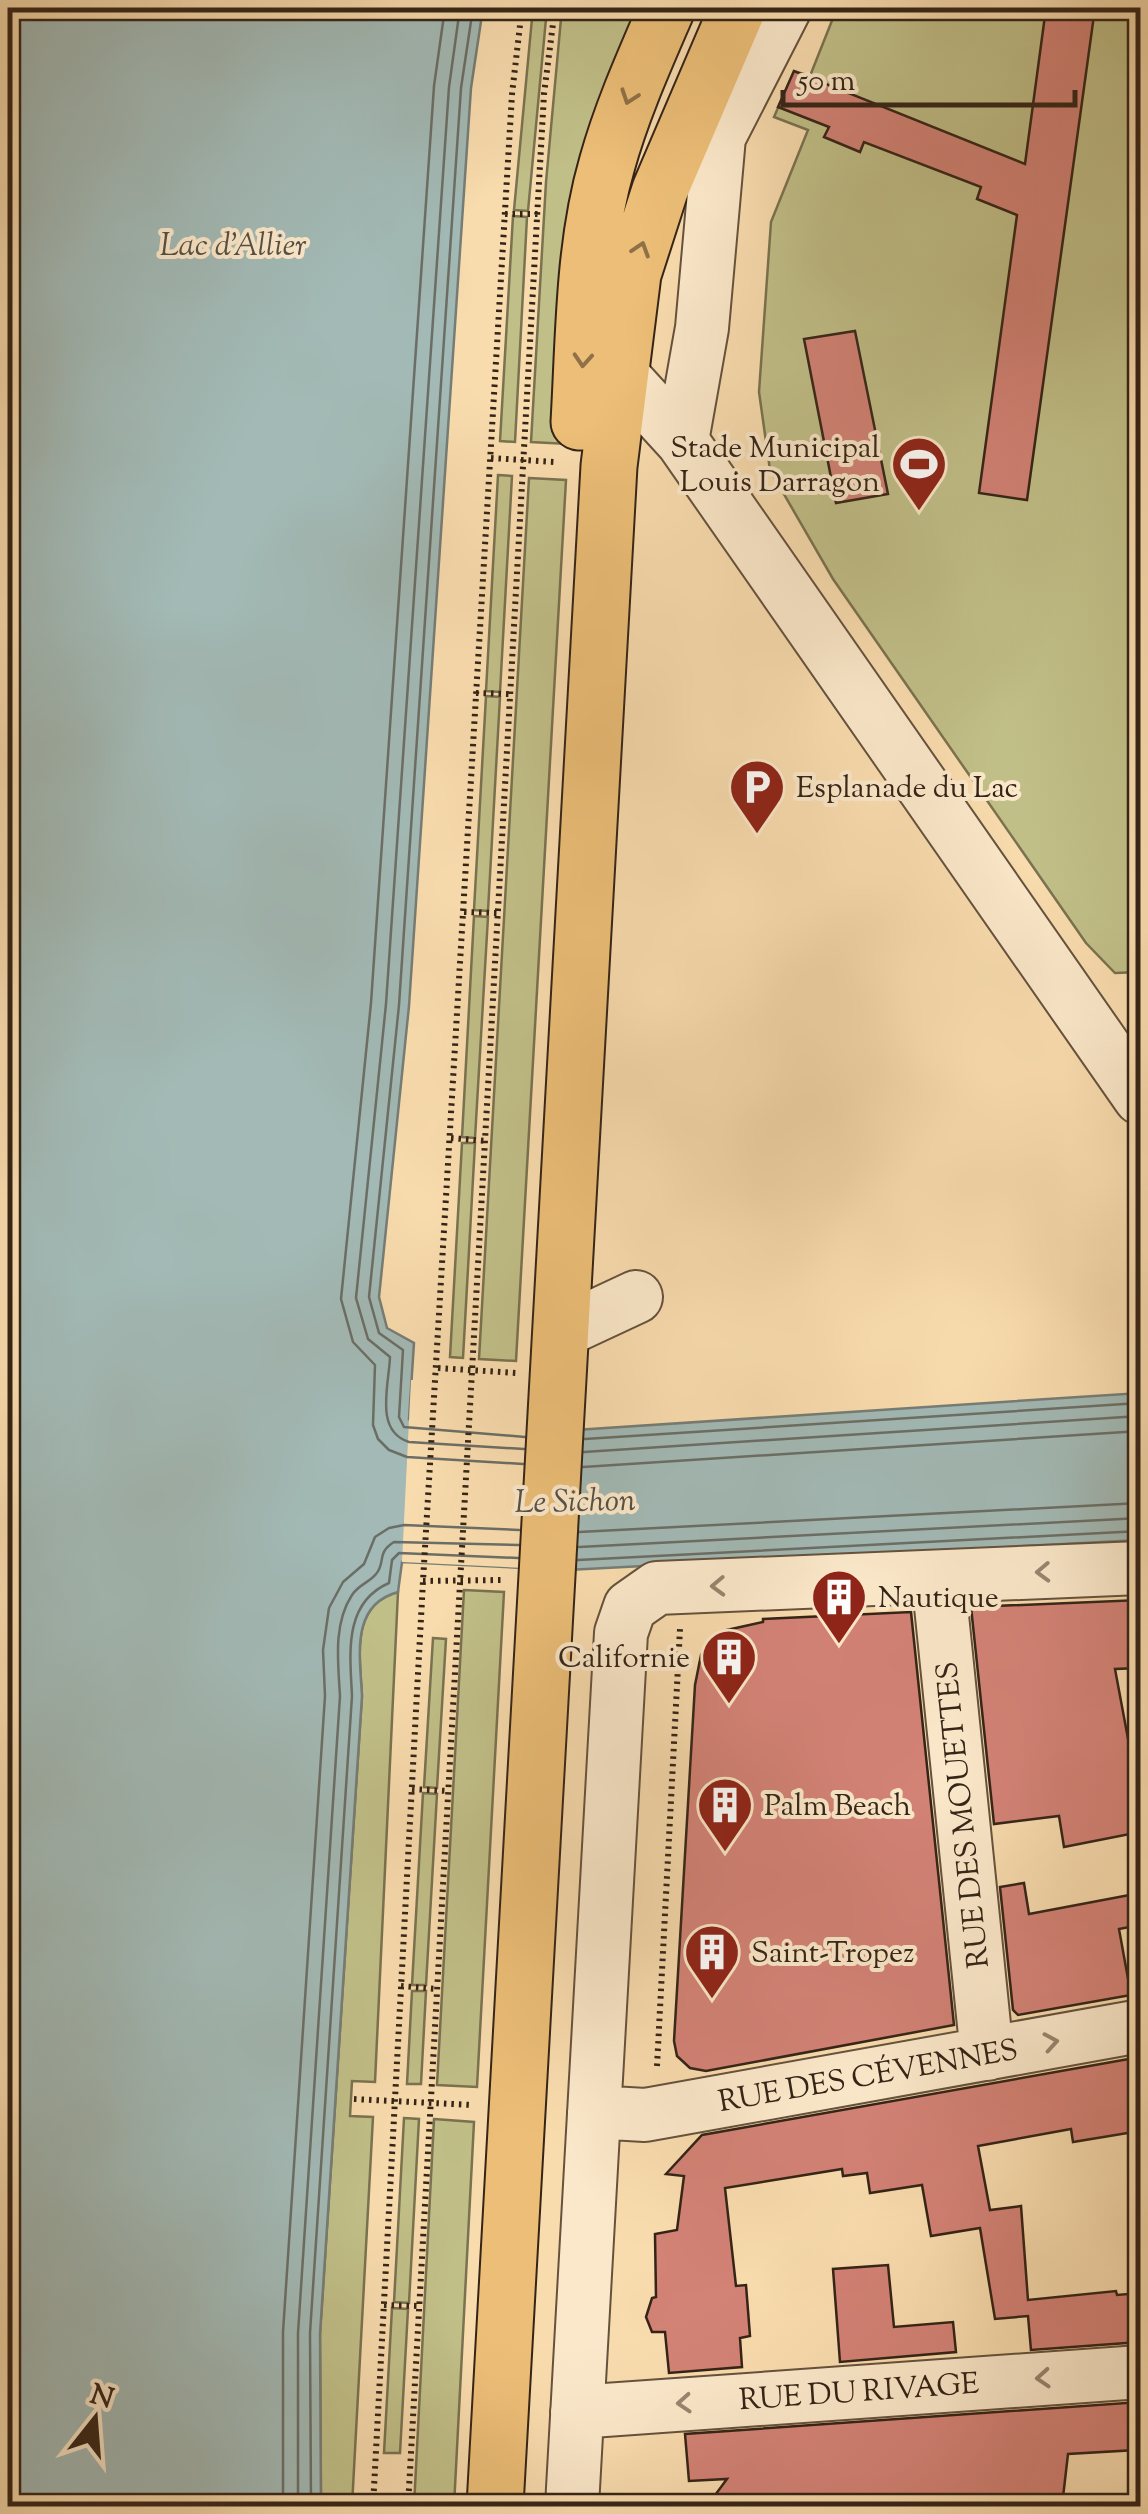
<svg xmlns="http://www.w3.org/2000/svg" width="1148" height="2514" font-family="'Sorts Mill Goudy',serif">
<rect width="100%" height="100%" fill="#f9dcae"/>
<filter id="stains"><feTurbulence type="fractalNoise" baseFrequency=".002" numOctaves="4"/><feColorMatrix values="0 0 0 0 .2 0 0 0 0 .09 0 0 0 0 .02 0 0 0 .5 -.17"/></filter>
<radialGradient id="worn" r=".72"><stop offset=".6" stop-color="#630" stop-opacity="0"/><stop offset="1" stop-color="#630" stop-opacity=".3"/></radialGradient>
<path fill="#c1bf88" stroke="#7a7250" stroke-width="2.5" d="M 533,8 L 547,8 L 528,211 L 514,210 Z
M 562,8 L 638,8 L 568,444 L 531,442 L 546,182 Z
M 837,8 L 1140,8 L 1140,972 L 1115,973 L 1086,943 L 833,579 L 770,470 L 759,392 L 771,222 L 808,130 L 774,117 L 794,71 L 810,76 Z
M 513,216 L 527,217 L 515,442 L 500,441 Z
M 498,475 L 512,476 L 500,692 L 486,691 Z
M 529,478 L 566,480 L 516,1361 L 479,1359 Z
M 486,696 L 500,697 L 488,911 L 474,910 Z
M 474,916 L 488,917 L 475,1138 L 462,1137 Z
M 462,1143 L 475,1143 L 463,1358 L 450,1357 Z
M 464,1590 L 504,1592 L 477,2087 L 437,2085 Z
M 398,1592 L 375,2082 L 352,2081 L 350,2116 L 373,2117 L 352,2506 L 321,2506 L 320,2334 L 362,1696 C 360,1656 350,1605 398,1592 Z
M 433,1638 L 446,1639 L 437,1788 L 424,1787 Z
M 423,1793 L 437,1794 L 426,1985 L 412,1985 Z
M 412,1991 L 426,1991 L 421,2084 L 407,2084 Z
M 404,2118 L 419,2119 L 409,2303 L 394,2302 Z
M 434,2119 L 474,2122 L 454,2506 L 414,2506 Z
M 392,2308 L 408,2309 L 400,2453 L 384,2453 Z"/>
<path fill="#a2b9b5" stroke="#767d76" stroke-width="2.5" d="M 8,8 L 483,8 L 471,88 L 409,1006 L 379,1297 L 387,1328 L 414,1343 L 409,1419 L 575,1430 L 1140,1393 L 1140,1540 L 567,1570 L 402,1562 L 398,1592 C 350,1605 360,1656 362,1696 L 320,2334 L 321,2506 L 8,2506 Z"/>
<path fill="#f9dcae" d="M 411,1380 L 416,1380 L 415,1415 L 575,1425 L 566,1570 L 402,1562 Z"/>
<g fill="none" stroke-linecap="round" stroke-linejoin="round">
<path stroke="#6b6e66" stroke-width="2.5" d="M 445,8 L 434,86 L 371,1003 L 341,1299 L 353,1342 L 375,1365 L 373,1425 L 378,1439 L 389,1450 L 407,1457 L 523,1464
M 460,8 L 449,87 L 386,1004 L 356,1298 L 368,1339 L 390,1357 C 389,1385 374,1431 409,1442 L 524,1449
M 473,8 L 461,88 L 399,1005 L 369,1297 L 379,1333 L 403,1350 L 399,1417 L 404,1427 L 525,1437
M 585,1439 L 1140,1403
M 584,1452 L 1140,1416
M 583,1467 L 1140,1431
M 579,1532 L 1140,1503
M 579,1547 L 1140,1518
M 578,1560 L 1140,1531
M 283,2506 L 283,2332 L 325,1696 L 323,1650 L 329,1608 L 343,1582 L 364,1564 L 375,1537 L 389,1528 L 404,1525 L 519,1530
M 298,2506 L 298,2333 L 340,1696 C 338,1662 333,1624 352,1595 C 358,1585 370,1582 376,1574 C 386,1563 376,1553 394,1542 L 519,1545
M 311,2506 L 310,2333 L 352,1696 C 350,1654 343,1603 389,1583 L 392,1560 L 399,1553 L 518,1558"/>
</g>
<path fill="#d38276" stroke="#342417" stroke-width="2.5" d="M 1046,8 L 1095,8 L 1027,500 L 979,493 L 1017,215 L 977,199 L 981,187 L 864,142 L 860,152 L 824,137 L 829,127 L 778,107 L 794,71 L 1025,164 Z
M 855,331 L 888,494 L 836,503 L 804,339 Z
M 1140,1600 L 1140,1668 L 1115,1669 L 1140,1803 L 1140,1832 L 1064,1847 L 1059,1816 L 994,1824 L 971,1607 Z
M 911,1612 L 954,2025 L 706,2071 L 690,2068 L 677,2056 L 674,2041 L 695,1685 L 701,1655 L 712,1640 L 727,1630 L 763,1622 L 763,1619 Z
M 1024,1883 L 1029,1914 L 1140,1893 L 1140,1925 L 1119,1929 L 1131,1995 L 1018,2015 L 1013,2010 L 1000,1887 Z
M 1140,2057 L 1140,2131 L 1073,2142 L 1071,2129 L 978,2146 L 990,2210 L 1021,2206 L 1028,2300 L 1116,2291 L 1117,2295 L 1140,2293 L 1140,2342 L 1031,2350 L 1028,2316 L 995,2319 L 980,2228 L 931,2236 L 922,2185 L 870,2193 L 867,2173 L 843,2176 L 842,2169 L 725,2188 L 736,2286 L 746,2285 L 750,2336 L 740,2338 L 742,2367 L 669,2373 L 665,2332 L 652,2332 L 646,2317 L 652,2298 L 656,2297 L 655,2234 L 677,2230 L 684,2176 L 666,2174 L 702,2135 Z
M 888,2265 L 894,2327 L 953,2322 L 956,2352 L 840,2362 L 833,2269 Z
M 1140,2402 L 1140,2431 L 1135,2431 L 1136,2450 L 1068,2454 L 1062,2506 L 1030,2506 L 954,2497 L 953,2506 L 707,2506 L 727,2479 L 689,2481 L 685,2434 Z"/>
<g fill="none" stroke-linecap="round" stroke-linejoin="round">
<g stroke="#65523d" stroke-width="56">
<path id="minor" d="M 618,379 L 629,383 L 682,441 L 1140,1098
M 682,441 L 702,328 L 719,137 L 785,8
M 561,1332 L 636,1297
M 938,1577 L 987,2054
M 594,2112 L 645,2115 L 1140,2026
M 577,2412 L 1140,2372
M 572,2506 L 621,1633 L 630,1607 L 657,1588 L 1140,1568"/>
</g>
<g stroke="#342417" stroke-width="59">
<path id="major" d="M 579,422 C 584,337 583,247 607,164 C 622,110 645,59 667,8
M 495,2506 L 609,466 L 633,274 L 660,190 L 738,8"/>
</g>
<path stroke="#342417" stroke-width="6" stroke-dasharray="2.5 5" stroke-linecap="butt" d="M 505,214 L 538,214
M 491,458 L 555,462
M 476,693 L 510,694
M 464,912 L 497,913
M 451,1138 L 486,1141
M 438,1368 L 516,1373
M 423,1581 L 502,1580
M 412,1789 L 447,1791
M 401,1986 L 437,1989
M 657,2066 L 680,1629
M 354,2099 L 472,2105
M 384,2305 L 419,2306
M 373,2506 L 423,1581 L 512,94 L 522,8
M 408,2506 L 544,94 L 555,8"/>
<use href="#minor" stroke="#fbe8ca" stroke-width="52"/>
<use href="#major" stroke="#ecbe77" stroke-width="55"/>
</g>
<defs><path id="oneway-chevron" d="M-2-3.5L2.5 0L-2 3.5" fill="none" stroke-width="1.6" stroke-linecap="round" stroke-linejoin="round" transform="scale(2.5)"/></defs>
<g stroke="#907147">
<use href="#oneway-chevron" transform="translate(629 97) rotate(109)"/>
<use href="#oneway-chevron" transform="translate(641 249) rotate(-72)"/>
<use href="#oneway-chevron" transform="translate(583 360) rotate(94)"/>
</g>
<g stroke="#988670">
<use href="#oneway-chevron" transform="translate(1043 1572) rotate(178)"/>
<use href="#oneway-chevron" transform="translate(718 1586) rotate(178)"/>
<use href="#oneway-chevron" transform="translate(1051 2042) rotate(-10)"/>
<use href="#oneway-chevron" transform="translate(1043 2378) rotate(176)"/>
<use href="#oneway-chevron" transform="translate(684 2403) rotate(176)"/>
</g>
<defs>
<g id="stadium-pin" transform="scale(2.875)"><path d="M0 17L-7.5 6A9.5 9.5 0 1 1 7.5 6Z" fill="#8f2418" stroke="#fbe8ca"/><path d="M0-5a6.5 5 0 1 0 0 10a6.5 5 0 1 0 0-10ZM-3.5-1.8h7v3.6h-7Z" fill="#fff"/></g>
<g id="parking-pin" transform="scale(2.875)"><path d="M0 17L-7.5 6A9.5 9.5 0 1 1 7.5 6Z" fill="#8f2418" stroke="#fbe8ca"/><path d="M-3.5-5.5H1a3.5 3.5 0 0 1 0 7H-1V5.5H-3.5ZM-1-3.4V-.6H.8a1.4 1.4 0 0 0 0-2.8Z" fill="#fff"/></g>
<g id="building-pin" transform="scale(2.875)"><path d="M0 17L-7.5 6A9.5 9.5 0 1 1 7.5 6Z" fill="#8f2418" stroke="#fbe8ca"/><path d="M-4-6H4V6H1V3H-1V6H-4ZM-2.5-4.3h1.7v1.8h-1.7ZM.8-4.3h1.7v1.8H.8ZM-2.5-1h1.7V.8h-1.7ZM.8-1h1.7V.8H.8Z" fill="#fff"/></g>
</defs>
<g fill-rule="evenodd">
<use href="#stadium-pin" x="919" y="464"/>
<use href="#parking-pin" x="757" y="787"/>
<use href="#building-pin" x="839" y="1597"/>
<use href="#building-pin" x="729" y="1657"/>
<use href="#building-pin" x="725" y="1805"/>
<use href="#building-pin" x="712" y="1952"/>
</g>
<g text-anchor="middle" stroke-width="8" stroke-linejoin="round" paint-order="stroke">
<g font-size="30" fill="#342417" stroke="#fbe8ca" text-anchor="start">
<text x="880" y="457" text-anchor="end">Stade Municipal<tspan x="880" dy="34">Louis Darragon</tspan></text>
<text x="796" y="797">Esplanade du Lac</text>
<text x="878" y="1607">Nautique</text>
<text x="690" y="1667" text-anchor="end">Californie</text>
<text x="764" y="1815">Palm Beach</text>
<text x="751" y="1962">Saint-Tropez</text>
</g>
<g font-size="30" fill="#342417" stroke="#fbe8ca">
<text transform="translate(962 1815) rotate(-96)" y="10">RUE DES MOUETTES</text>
<text transform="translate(868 2075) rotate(-10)" y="10">RUE DES CÉVENNES</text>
<text transform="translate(859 2391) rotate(-4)" y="10">RUE DU RIVAGE</text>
</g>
<g font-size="32" font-style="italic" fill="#555146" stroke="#fbe8ca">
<text x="233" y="255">Lac d'Allier</text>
<text transform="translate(575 1500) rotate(-1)" y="11">Le Sichon</text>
</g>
</g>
<rect width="1148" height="2514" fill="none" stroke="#f9dcae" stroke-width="40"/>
<rect x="10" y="10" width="1128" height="2494" fill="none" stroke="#342417" stroke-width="5"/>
<rect x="20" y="20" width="1108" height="2474" fill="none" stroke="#342417" stroke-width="2.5"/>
<g transform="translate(95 2419) rotate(17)" stroke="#fbe8ca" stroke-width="8" paint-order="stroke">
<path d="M0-8L18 38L0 25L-18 38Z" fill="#342417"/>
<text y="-15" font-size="28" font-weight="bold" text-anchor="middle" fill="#342417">N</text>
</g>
<path d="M783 90v15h292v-15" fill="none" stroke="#342417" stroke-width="5"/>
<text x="798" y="90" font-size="30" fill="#342417" stroke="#fbe8ca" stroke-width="8" paint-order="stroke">50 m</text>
<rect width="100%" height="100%" filter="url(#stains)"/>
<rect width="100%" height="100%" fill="url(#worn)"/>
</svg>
